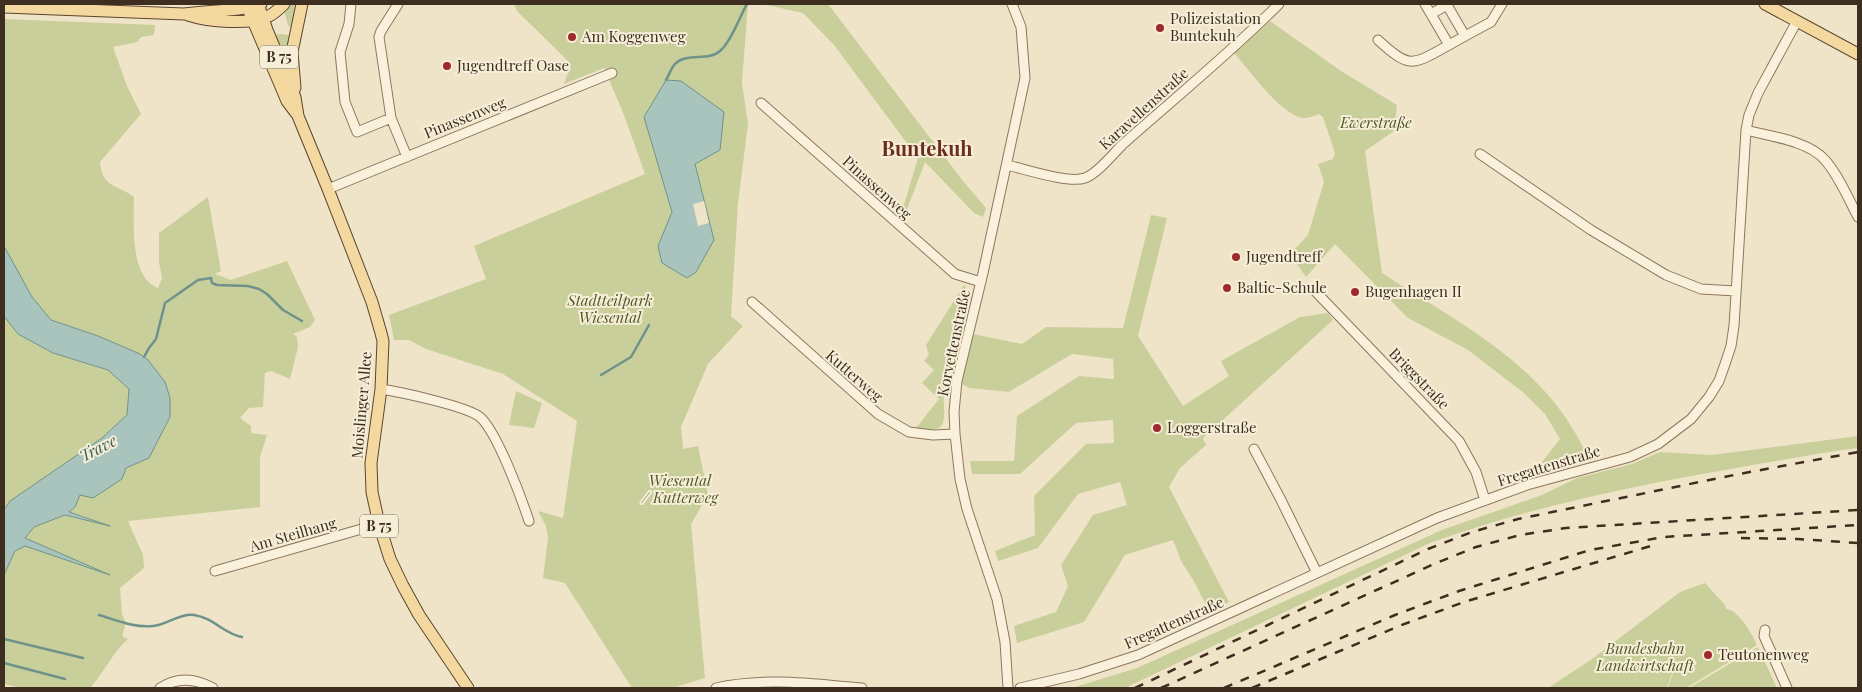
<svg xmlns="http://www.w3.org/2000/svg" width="1862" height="692" font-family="'Playfair Display',serif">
<rect width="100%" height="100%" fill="#f0e4c8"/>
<path fill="#c9cf9b" d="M 290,4 L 298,4 L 292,27 L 288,26 L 284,10 Z
M 514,4 L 748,4 L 742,83 L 748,124 L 738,203 L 731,316 L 743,326 L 708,364 L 681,427 L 683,449 L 698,446 L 708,495 L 691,524 L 705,678 L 672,688 L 632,688 L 565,583 L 543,578 L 548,538 L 546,526 L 538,511 L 563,518 L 577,421 L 503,374 L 426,349 L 409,340 L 394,340 L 389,315 L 486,279 L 474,246 L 645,174 L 624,115 L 604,68 L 564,84 L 571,64 L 517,11 Z
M 762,4 L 828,4 L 963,181 L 986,208 L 983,217 L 974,213 L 925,162 L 903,220 L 900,218 L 918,158 L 834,45 L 803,13 Z
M 4,19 L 155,25 L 154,35 L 141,37 L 137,42 L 113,47 L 127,86 L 141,114 L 100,162 C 103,189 117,184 134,197 C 134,223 129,277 158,288 L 162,278 L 159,262 L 159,233 L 208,197 L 221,271 L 215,274 L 231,280 L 287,261 L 315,320 L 310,327 L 293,334 L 297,337 L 298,347 L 290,379 L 271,371 L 265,373 L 263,407 L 249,408 L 240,418 L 251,426 L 251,433 L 267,435 L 260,457 L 260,507 L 128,521 L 143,555 L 144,568 L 120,588 L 122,614 L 126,623 L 122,636 L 128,639 C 112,653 104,673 90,688 L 21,688 L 4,684 L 4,575 L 18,545 L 34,527 L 65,515 L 102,523 L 69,512 L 75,507 L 80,495 L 122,479 L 126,468 L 149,458 L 170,417 L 98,336 L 51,320 L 32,297 L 4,246 Z
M 1270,21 L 1341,71 L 1397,105 L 1394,131 L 1365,151 L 1382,273 C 1449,317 1528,356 1571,426 C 1577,436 1583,445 1587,456 L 1570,461 L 1568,455 L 1559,459 L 1559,464 L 1542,470 L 1542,462 L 1560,439 L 1545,414 L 1524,393 L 1468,350 L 1408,318 L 1335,244 L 1306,277 L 1290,254 L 1308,235 L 1324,182 L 1318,164 L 1333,159 L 1335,153 L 1323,117 L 1319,114 C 1314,116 1307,119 1301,118 C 1276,109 1252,73 1234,53 Z
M 281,34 L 290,35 L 289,67 L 275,35 Z
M 1151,215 L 1167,218 L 1138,336 L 1183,406 L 1229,376 L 1221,361 L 1300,317 L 1328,313 L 1333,320 L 1203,438 L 1206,445 L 1180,468 L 1169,487 L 1229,602 L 1209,611 L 1195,583 L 1181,561 L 1173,540 L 1125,555 L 1084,622 L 1017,643 L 1014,626 L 1056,612 L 1068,586 L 1061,565 L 1093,515 L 1127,505 L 1120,482 L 1078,494 L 1038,548 L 998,561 L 995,551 L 1035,535 L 1034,496 L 1086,444 L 1114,443 L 1113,420 L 1076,423 L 1020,474 L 972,474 L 970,461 L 1014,461 L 1017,416 L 1079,376 L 1114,379 L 1113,359 L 1072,354 L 1009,392 L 969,388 L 957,381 L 968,333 L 1022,344 L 1046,327 L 1123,328 Z
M 964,285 L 966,287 C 958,322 949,358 944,394 C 943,402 946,417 942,425 C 937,432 923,429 916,428 L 939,399 L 922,383 L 934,370 L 924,361 L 929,355 L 926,345 Z
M 4,316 L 18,334 L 53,353 L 108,370 L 129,389 L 127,415 L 102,438 L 10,501 L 4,510 Z
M 516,391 L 542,403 L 534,428 L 509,425 Z
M 1858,436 L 1858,448 C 1812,454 1766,463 1720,471 C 1622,488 1524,509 1430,543 L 1125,688 L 1072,688 L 1137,668 L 1442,530 L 1542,495 L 1577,478 L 1632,464 L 1660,452 L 1712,455 Z
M 1705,583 L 1725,605 L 1726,609 C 1737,608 1753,635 1757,645 L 1686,688 L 1668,688 L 1680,651 L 1667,688 L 1548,688 L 1592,659 L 1680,592 Z
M 1758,647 L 1777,688 L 1689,688 Z"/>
<path fill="#a9c4bc" stroke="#6f938a" d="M 666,80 L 681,81 L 724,112 L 720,150 L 695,164 L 714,240 L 696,272 L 687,278 L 662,263 L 658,246 L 672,212 L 644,117 Z
M 4,246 L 32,297 L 51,320 L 98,336 L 140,354 L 148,360 L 165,382 L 170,398 L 170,417 L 149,458 L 126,468 L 122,479 L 93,498 L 80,495 L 75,507 L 69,512 L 110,526 L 65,515 L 34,527 L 25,538 L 110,575 L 25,546 L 15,551 L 4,575 L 4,510 L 10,501 L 102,438 L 127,415 L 129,389 L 108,370 L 53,353 L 18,334 L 4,316 Z"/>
<path fill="#f0e4c8" d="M 704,201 L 709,223 L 698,226 L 693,204 Z"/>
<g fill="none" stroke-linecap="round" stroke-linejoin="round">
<path stroke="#6f938a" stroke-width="2.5" d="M 666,80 C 669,75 672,66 676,63 C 687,53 709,61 720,51 C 731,42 740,16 747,4
M 144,357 L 149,348 L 156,339 L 165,303 L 198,280 L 211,278 L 212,283 L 217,285 L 248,286 L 259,289 L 267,294 L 283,310 L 302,321
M 601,375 L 631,357 L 649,325
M 99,615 C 116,620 134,628 153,626 C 166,625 180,613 194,615 C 214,618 224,634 242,637
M 4,639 L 83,658
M 4,663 L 65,679"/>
<g stroke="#8d765c" stroke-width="11">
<path id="minor" d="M 351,4 L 349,24 L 340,52 L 345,102 L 357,132 L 391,118
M 398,4 L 381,31 L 379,37 L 391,118 L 407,157
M 1431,14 L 1447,5 L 1465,36 L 1449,45
M 1465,36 L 1491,22 L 1502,4
M 1378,40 C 1411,70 1412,65 1449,45 L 1425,4
M 761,103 L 955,274 L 981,282
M 1746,130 C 1769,136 1809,141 1825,160 C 1839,176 1848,198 1858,217
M 1480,154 L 1591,230 L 1666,275 L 1701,289 L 1736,291
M 1007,165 C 1025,169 1069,184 1085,178 C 1097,174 1113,154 1122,145 C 1175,98 1229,54 1279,4
M 328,189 L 612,73
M 1314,290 L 1459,441 L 1476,472 L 1485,500
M 752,302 L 878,414 L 909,432 L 933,435 L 955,434
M 381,389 C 400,392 466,406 480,417 C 497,432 521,497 529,521
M 1254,449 L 1280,498 L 1317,573
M 215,571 L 379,524
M 1765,630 L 1764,636 L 1787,688
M 160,688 C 177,677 195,678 213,688
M 716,688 C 765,677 813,684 862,688
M 1008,688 L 1005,642 L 997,599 L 967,509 L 960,479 L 955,434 L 954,412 L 957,381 L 983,273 L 1025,78 L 1021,27 L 1012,4
M 1020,688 L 1079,674 L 1138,655 L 1437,518 L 1527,485 L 1630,457 L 1658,444 L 1691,419 L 1709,397 L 1719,381 L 1725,364 L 1731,346 L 1734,326 L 1746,130 L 1749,115 L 1758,93 L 1797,21"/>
</g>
<g stroke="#5b4430" stroke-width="13">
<path id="major" d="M 246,4 L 287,101 L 296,113
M 258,4 L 267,30 L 295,97 L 298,116 L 328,189 L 372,302 L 381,333 L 383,341 L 381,389 L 371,463 L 372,492 L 379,524 L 390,559 L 403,586 L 419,615 L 468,688
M 1765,4 L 1858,54
M 4,7 L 184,14 C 208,10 239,12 261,4
M 188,15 C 209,22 249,25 269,16 C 275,13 280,8 284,4
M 295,88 L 292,52 L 302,4"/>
</g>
<use href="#minor" stroke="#faf1dc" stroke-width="9"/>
<use href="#major" stroke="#f3d9a0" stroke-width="11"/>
<path stroke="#3d2e20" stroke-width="2.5" stroke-dasharray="9 9" stroke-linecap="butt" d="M 1741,538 L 1798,539 L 1858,543
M 1135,688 L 1428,549 L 1472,532 L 1518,519 L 1734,475 L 1858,452
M 1161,688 L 1434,564 L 1476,547 L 1520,535 L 1566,528 L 1858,510
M 1224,688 L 1395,615 L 1459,591 L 1590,550 L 1664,537 L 1858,525
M 1252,688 L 1399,626 L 1464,602 L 1654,545"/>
</g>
<g fill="#9e2a2b" stroke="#f7eed8" stroke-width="2">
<circle cx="1160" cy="28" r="5"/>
<circle cx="572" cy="37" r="5"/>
<circle cx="447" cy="66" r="5"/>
<circle cx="1236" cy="257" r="5"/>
<circle cx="1227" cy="288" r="5"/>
<circle cx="1355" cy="292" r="5"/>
<circle cx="1157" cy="428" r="5"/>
<circle cx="1708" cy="655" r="5"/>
</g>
<g text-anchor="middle" stroke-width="4" stroke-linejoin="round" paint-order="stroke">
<g fill="#f7eed8" stroke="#756857" stroke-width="1">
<rect x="260" y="45.5" width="38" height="23" rx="4"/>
<rect x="360" y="514.5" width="38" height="23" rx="4"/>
</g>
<g font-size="14" font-weight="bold" fill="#3d2e20">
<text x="279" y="62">B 75</text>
<text x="379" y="531">B 75</text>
</g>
<g font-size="15" fill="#3d2e20" stroke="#f7eed8" text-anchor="start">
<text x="1170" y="24">Polizeistation<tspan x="1170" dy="17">Buntekuh</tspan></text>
<text x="582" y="42">Am Koggenweg</text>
<text x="457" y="71">Jugendtreff Oase</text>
<text x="1246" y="262">Jugendtreff</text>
<text x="1237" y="293">Baltic-Schule</text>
<text x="1365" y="297">Bugenhagen II</text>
<text x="1167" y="433">Loggerstraße</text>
<text x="1718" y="660">Teutonenweg</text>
</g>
<g font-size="15" fill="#3d2e20" stroke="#f7eed8">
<text transform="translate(1144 109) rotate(-42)" y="5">Karavellenstraße</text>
<text transform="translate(465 118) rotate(-22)" y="5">Pinassenweg</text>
<text transform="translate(877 188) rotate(42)" y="5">Pinassenweg</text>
<text transform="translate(954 343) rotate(-78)" y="5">Korvettenstraße</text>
<text transform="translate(854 376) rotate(41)" y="5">Kutterweg</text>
<text transform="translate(1419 379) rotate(46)" y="5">Briggstraße</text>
<text transform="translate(362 405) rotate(-85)" y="5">Moislinger Allee</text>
<text transform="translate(1549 466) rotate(-17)" y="5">Fregattenstraße</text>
<text transform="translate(293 535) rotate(-16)" y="5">Am Steilhang</text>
<text transform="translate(1174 623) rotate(-24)" y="5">Fregattenstraße</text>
</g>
<g font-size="15" font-style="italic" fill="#4d5a26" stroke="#f7eed8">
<text x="1376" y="128">Ewerstraße</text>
<text x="610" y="306">Stadtteilpark<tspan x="610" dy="17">Wiesental</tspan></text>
<text x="680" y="486">Wiesental<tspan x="680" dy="17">/ Kutterweg</tspan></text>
<text x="1645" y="654">Bundesbahn<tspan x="1645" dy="17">Landwirtschaft</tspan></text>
</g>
<g font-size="16" font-style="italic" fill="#2f5d5a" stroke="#f7eed8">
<text transform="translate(98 448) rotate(-27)" y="6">Trave</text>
</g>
<g font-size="20" font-weight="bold" fill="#6b2e1e" stroke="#f7eed8">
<text x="927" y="156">Buntekuh</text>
</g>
</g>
<rect width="1862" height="692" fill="none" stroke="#3d2e20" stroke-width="10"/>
</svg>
